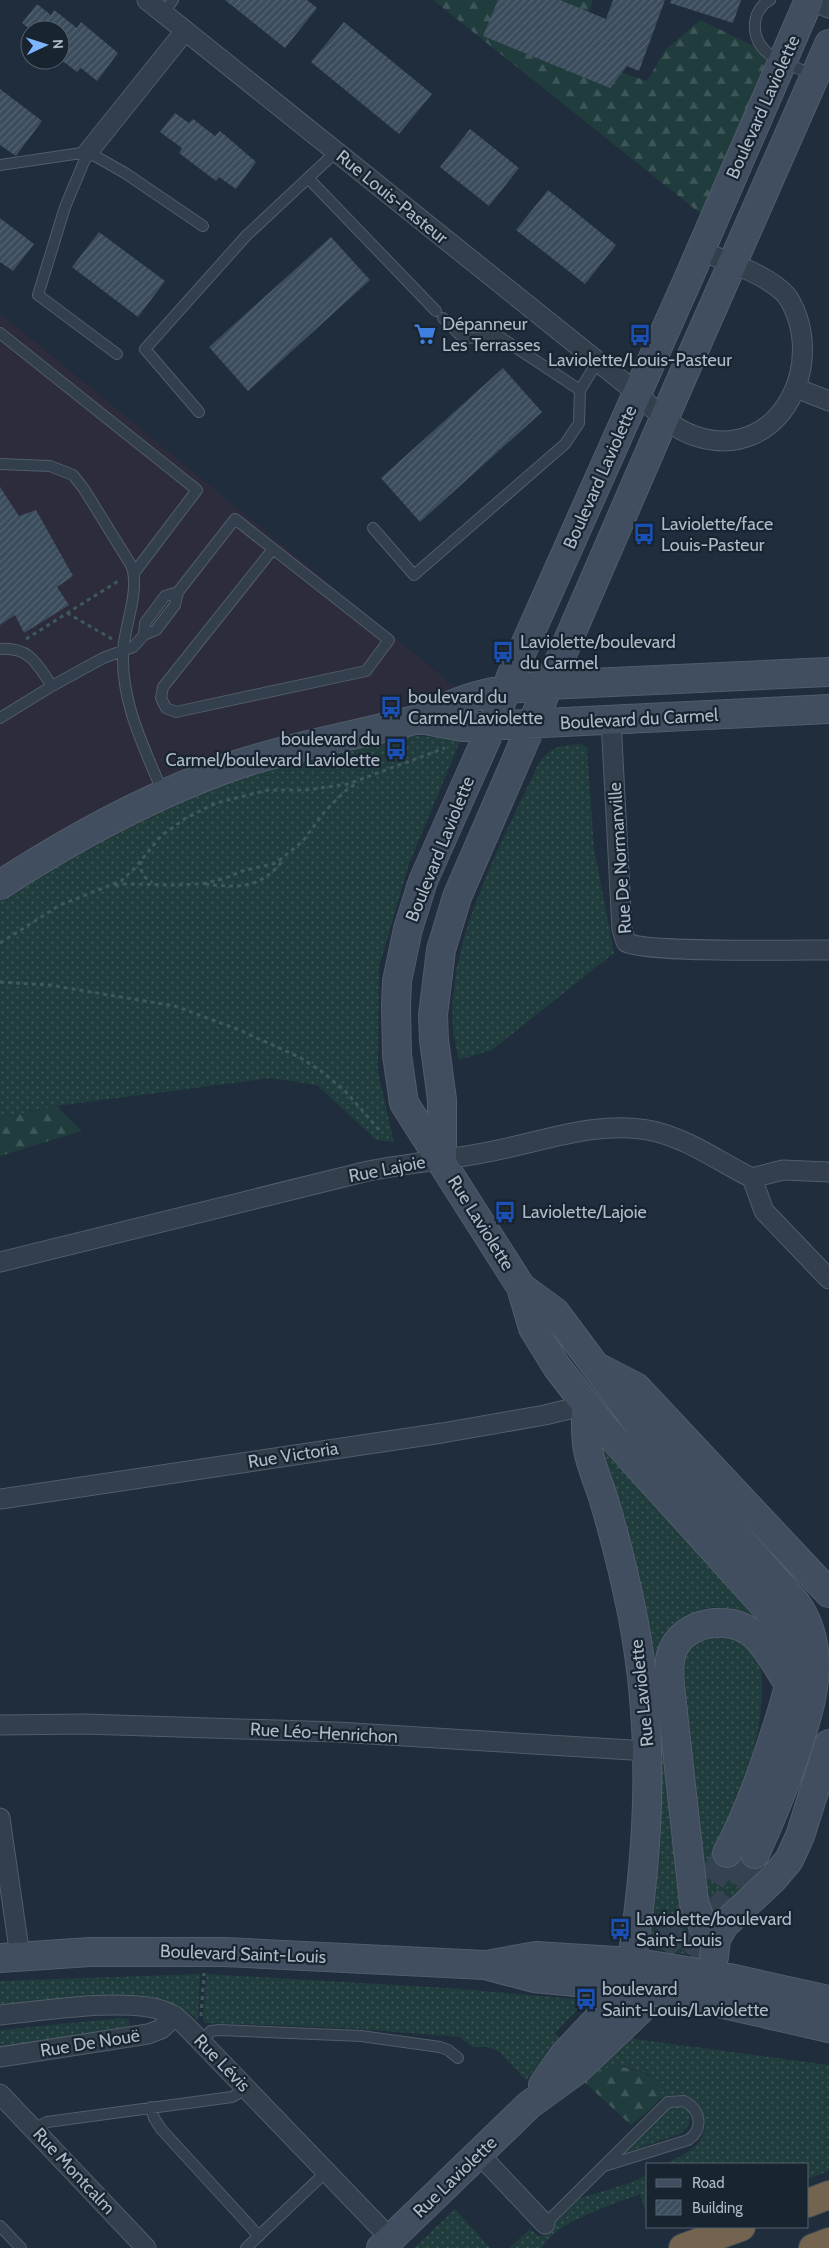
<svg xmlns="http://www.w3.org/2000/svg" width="829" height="2248" font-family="Cabin,sans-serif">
<defs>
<pattern id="grass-dots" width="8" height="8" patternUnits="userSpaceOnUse" patternTransform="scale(1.25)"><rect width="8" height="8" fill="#213c3d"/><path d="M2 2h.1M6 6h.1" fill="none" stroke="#3f5658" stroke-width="1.8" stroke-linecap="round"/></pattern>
<pattern id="forest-firs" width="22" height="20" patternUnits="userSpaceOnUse" patternTransform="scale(1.25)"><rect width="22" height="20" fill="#213c3d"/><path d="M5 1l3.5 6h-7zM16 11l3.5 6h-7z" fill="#3f5658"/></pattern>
<pattern id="building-hatch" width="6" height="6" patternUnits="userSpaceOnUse" patternTransform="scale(1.25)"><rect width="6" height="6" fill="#3b4c5c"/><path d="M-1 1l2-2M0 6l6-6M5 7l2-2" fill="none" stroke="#556472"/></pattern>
</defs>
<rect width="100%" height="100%" fill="#1f2d3c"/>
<path fill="#2d2c3d" d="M 0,313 L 459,690 L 0,883 Z"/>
<path fill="url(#grass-dots)" d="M 375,733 L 461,739 L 409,864 L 379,967 L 378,1072 L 394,1142 L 376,1140 L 317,1085 L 271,1078 L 56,1106 L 0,1118 L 0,897 L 148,809 L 231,775 Z
M 582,744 L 587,748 L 594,848 L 614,953 L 492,1050 L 459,1060 C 457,1050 454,1040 453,1030 C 446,940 502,844 538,764 C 551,746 561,745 582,744 Z
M 607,1447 L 759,1618 L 756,1622 C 740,1608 708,1599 691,1617 C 678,1631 668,1649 657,1664 L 655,1674 L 646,1619 L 601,1452 Z
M 715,1633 C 734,1637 744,1639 757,1655 C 762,1662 761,1673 762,1681 C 764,1743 738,1798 711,1852 L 769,1856 C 765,1867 726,1907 713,1908 L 706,1901 L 680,1688 L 685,1651 L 702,1636 Z
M 660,1717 L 682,1899 L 689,1941 L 696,1956 L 658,1950 L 653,1941 L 650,1941 C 659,1865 663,1792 660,1717 Z
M 200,1974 L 198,2020 L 189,2013 L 165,2001 L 139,1995 L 0,2005 L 0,1981 Z
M 206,1974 L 449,1988 L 587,2000 L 555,2033 L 561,2040 L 526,2080 L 498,2051 L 487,2047 L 472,2047 L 460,2037 L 345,2028 L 206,2023 L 203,2020 Z
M 121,2018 L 129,2019 L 130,2026 L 0,2049 L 0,2030 Z
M 632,2036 L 635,2039 L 829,2065 L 829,2171 L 808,2179 L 808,2164 L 666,2164 C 676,2158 692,2152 699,2142 C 717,2115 688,2082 659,2100 L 660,2093 L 648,2074 L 625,2066 L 595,2071 Z
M 675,2106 L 683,2107 L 688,2111 C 692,2122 689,2127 680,2134 L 624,2153 L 668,2109 Z
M 648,2174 L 648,2218 L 640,2194 C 611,2206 557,2220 542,2248 L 509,2248 L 530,2229 L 540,2237 L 580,2198 L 633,2182 Z
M 455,2209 L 490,2248 L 414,2248 Z"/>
<path fill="url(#forest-firs)" d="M 433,0 L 593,0 L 576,52 L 617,71 L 647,81 L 665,50 L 700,20 L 775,56 L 701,214 Z
M 56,1106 L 82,1131 L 0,1156 L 0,1118 Z
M 614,2066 C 628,2066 673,2078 658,2101 C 652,2110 639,2118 631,2125 L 583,2081 L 595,2071 Z"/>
<path fill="url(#building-hatch)" d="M 225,0 L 307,0 L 317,8 L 285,48 Z
M 498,0 L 560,0 L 606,19 L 613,0 L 665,0 L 639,71 L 627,66 L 610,88 L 483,36 Z
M 671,0 L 741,0 L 733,23 L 670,3 Z
M 37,4 L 51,15 L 54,10 L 77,28 L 81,22 L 118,53 L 97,81 L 81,68 L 77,72 L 60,59 L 60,30 L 31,30 L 22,23 Z
M 344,22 L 432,94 L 399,134 L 311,62 Z
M 0,89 L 42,121 L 16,156 L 0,145 Z
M 175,113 L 189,123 L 193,119 L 215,136 L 220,131 L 256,162 L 236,189 L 219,177 L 216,181 L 179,153 L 182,148 L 160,132 Z
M 470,129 L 519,168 L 489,206 L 440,167 Z
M 548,190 L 616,245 L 585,284 L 516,230 Z
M 0,218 L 34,244 L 13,271 L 0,262 Z
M 99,232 L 165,281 L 138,317 L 72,267 Z
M 331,237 L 370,280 L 248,391 L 209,347 Z
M 503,368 L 542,412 L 420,522 L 381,478 Z
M 0,487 L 19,516 L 36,510 L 73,576 L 57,587 L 69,605 L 24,633 L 15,615 L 0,625 Z"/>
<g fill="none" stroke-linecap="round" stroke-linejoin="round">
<path stroke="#344251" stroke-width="28" stroke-dasharray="28 14" stroke-linecap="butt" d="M 634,1980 C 668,1941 704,1899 727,1853
M 661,1986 C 697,1945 729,1902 755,1854"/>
<g stroke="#515d6a" stroke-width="12">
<path id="lane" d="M 770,0 C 762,4 756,13 755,22 C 752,57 789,64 814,75
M 163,13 L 173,0
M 88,152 L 65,207 L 38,295 L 117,354
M 336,152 L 308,178 L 436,311
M 0,165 L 88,152 L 125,173 L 203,226
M 443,318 L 463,338 L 500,337 L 580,390
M 0,333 L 197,490 L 134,573
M 199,412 L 145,349 L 246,236 L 308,178
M 0,464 L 50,466 L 73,475 L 84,489 L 131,565 C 141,589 124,626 123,652 C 121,703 144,747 163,793
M 373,528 L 414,575 L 565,444 L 579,423 L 580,390 L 598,361
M 144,635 L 145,623 L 165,596 L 178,592
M 0,649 C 30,647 37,664 52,686
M 0,718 L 52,686 L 103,658 L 133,647 L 144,635 L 156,630 L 175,605 L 178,592 L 235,519 L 389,640 L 366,671 L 176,712 L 166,708 L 161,698 L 163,687 L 273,549
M 201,2041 L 211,2031 L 219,2030 L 361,2036 L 440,2047 L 448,2050 L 458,2058
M 151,2107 L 154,2118 L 161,2129 L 259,2236
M 34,2129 L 47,2122 L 232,2097 L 246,2089
M 545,2224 L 668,2102 L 684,2101 C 701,2110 704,2129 688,2140 L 604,2166
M 0,2226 L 21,2248
M 246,2248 L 326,2172"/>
</g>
<g stroke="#515d6a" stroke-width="21">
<path id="street" d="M 147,0 L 637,393 C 655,411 672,429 698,437 C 781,462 829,361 787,296 C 766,273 728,263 700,250
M 810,0 L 829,8
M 88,152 L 185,31
M 801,390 L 829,401
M 611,720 L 622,929 L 626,942 C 642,953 798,950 829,950
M 752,1178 L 764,1211 L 829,1279
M 0,1262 L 368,1171 C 408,1163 449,1160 488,1152 C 542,1142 598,1119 653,1131 C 688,1139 720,1162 752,1178 L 783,1170 L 829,1172
M 0,1499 L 442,1433 L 545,1415 L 586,1405
M 0,1725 L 84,1724 L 337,1732 L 648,1751
M 0,1818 L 20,1956
M 0,2015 C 42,2011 127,1997 164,2011 C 173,2014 180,2020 186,2026 L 391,2239
M 0,2057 L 148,2034 L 161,2029 L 175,2016
M 0,2094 L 146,2248
M 479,2154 L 545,2224"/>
</g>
<g stroke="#515d6a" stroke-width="30">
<path id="secondary" d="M 420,719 L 463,727 L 829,709
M 0,885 C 75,836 153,794 239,764 C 297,745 359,735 418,719 C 435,715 450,704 467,699 C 493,690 521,688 548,685 L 829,672
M 442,1159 L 442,1100 L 434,1040 L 433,1015 L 441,950 L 457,897 L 677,389 L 829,44
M 521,1287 L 555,1312 L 640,1426 L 796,1603 C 829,1650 812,1704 795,1754 C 784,1788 770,1821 755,1854
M 597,1367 L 636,1387 L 829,1593
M 586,1405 C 586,1419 585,1436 588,1450 C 591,1466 598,1482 603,1497 C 615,1537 625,1577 633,1618 C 657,1745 648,1861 628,1987
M 727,1853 C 749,1812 764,1768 778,1724 C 784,1705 791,1684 791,1664 C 790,1645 782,1629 772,1614 L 604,1428 L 557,1367 L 533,1328 L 521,1287 L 404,1103 L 397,1055 L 396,1006 L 397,981 L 408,929 L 423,881 L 492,726 L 512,674 L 689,277 L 809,0
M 716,1939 L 703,1926 L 694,1903 L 670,1686 C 669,1675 668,1663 672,1652 C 684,1621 729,1614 753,1634 C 768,1647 778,1668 789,1684
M 714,1957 L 716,1939 L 724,1925 L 773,1879 L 789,1860 L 800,1836 L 829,1744
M 0,1958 L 90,1952 L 224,1952 L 485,1965 L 534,1978 L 628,1987 L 697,1998 L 829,2028
M 492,1964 L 536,1956 L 632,1962 L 729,1978 L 829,2000
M 543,2085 L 564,2055 L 610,2006
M 381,2248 L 529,2105 L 577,2070 L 640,2010"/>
</g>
<g stroke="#3e4a57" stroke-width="30">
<path id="highway" d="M 808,2203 L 829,2195
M 683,2248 L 741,2227
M 813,2248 L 829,2242"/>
</g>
<path stroke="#3f595a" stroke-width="3" stroke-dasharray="4 4" stroke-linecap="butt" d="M 67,613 L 112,639
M 26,639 L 120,580
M 141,861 C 139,870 144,879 152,882
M 205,884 C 239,888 261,889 284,859
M 115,886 L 122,884 L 172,885 L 202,884 L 226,878 L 242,871 L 276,863 L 303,841 L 325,811 L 344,792 L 358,782
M 0,943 L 60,905 L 121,881 L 134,869 L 161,836 L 186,818 L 216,803 L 268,790 L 306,790 L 348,784 L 445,748
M 0,982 L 49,985 L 175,1006 L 237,1029 L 299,1057 L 321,1071 L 345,1091 L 381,1132
M 201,2016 L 204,1973"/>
<use href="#lane" stroke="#333f4c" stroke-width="10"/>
<use href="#street" stroke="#333f4c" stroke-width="19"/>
<use href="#secondary" stroke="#414e60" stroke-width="28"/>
<use href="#highway" stroke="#73634f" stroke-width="28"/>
</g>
<defs>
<g id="supermarket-bare" transform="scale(1.725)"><path d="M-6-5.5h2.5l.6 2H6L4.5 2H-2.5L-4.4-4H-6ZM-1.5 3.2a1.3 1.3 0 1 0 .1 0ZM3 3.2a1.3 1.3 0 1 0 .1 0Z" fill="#3f7fe0" stroke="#192431" stroke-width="2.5" paint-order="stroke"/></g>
<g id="bus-bare" transform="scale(1.725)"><path d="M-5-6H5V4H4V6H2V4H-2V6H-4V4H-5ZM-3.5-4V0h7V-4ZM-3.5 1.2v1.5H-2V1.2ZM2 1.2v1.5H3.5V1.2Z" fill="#1a4fb4" stroke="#192431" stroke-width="2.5" paint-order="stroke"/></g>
</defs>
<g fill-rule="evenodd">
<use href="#supermarket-bare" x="425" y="334"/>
<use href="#bus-bare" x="640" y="335"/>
<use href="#bus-bare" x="644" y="534"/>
<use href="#bus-bare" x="503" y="652"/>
<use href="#bus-bare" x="391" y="707"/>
<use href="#bus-bare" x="396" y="749"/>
<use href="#bus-bare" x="505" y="1212"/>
<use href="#bus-bare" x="620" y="1929"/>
<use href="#bus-bare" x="586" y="1999"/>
</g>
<g text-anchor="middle" stroke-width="4.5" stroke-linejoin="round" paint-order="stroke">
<g font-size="18" fill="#aebac8" stroke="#192431">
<text transform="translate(763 107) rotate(-66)" y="6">Boulevard Laviolette</text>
<text transform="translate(392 197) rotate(39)" y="6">Rue Louis-Pasteur</text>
<text transform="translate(600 477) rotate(-66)" y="6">Boulevard Laviolette</text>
<text transform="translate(639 719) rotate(-3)" y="6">Boulevard du Carmel</text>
<text transform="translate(440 849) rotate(-68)" y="6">Boulevard Laviolette</text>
<text transform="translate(620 858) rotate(-94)" y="6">Rue De Normanville</text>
<text transform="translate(387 1169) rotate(-11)" y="6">Rue Lajoie</text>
<text transform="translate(481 1223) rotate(58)" y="6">Rue Laviolette</text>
<text transform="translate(293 1455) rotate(-9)" y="6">Rue Victoria</text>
<text transform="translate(642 1693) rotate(-96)" y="6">Rue Laviolette</text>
<text transform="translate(324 1733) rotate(3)" y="6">Rue Léo-Henrichon</text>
<text transform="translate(243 1954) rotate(2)" y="6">Boulevard Saint-Louis</text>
<text transform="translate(90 2043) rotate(-9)" y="6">Rue De Nouë</text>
<text transform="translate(222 2063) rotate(46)" y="6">Rue Lévis</text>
<text transform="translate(74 2171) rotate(47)" y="6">Rue Montcalm</text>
<text transform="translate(455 2177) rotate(-44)" y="6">Rue Laviolette</text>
</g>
<g font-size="18" fill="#aebac8" stroke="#192431" text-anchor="start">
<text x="442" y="330">Dépanneur<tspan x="442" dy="21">Les Terrasses</tspan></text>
<text x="640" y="366" text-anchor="middle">Laviolette/Louis-Pasteur</text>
<text x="661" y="530">Laviolette/face<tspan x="661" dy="21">Louis-Pasteur</tspan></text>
<text x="520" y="648">Laviolette/boulevard<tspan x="520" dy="21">du Carmel</tspan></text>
<text x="408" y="703">boulevard du<tspan x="408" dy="21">Carmel/Laviolette</tspan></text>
<text x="380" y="745" text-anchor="end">boulevard du<tspan x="380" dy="21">Carmel/boulevard Laviolette</tspan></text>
<text x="522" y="1218">Laviolette/Lajoie</text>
<text x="636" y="1925">Laviolette/boulevard<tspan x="636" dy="21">Saint-Louis</tspan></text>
<text x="602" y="1995">boulevard<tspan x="602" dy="21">Saint-Louis/Laviolette</tspan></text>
</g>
</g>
<rect x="646" y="2163" width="162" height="65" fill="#192431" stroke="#55606d"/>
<rect x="656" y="2179" width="25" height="8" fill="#414e60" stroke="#55606d"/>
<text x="692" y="2188" font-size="15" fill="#aebac8">Road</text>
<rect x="656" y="2200" width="25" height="15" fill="url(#building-hatch)" stroke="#55606d"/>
<text x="692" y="2213" font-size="15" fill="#aebac8">Building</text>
<g transform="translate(45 45) rotate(86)"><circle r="24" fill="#192431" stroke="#55606d"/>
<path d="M0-4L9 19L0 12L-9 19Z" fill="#7cb6ff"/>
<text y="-8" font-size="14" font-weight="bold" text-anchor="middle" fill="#aebac8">N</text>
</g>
</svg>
